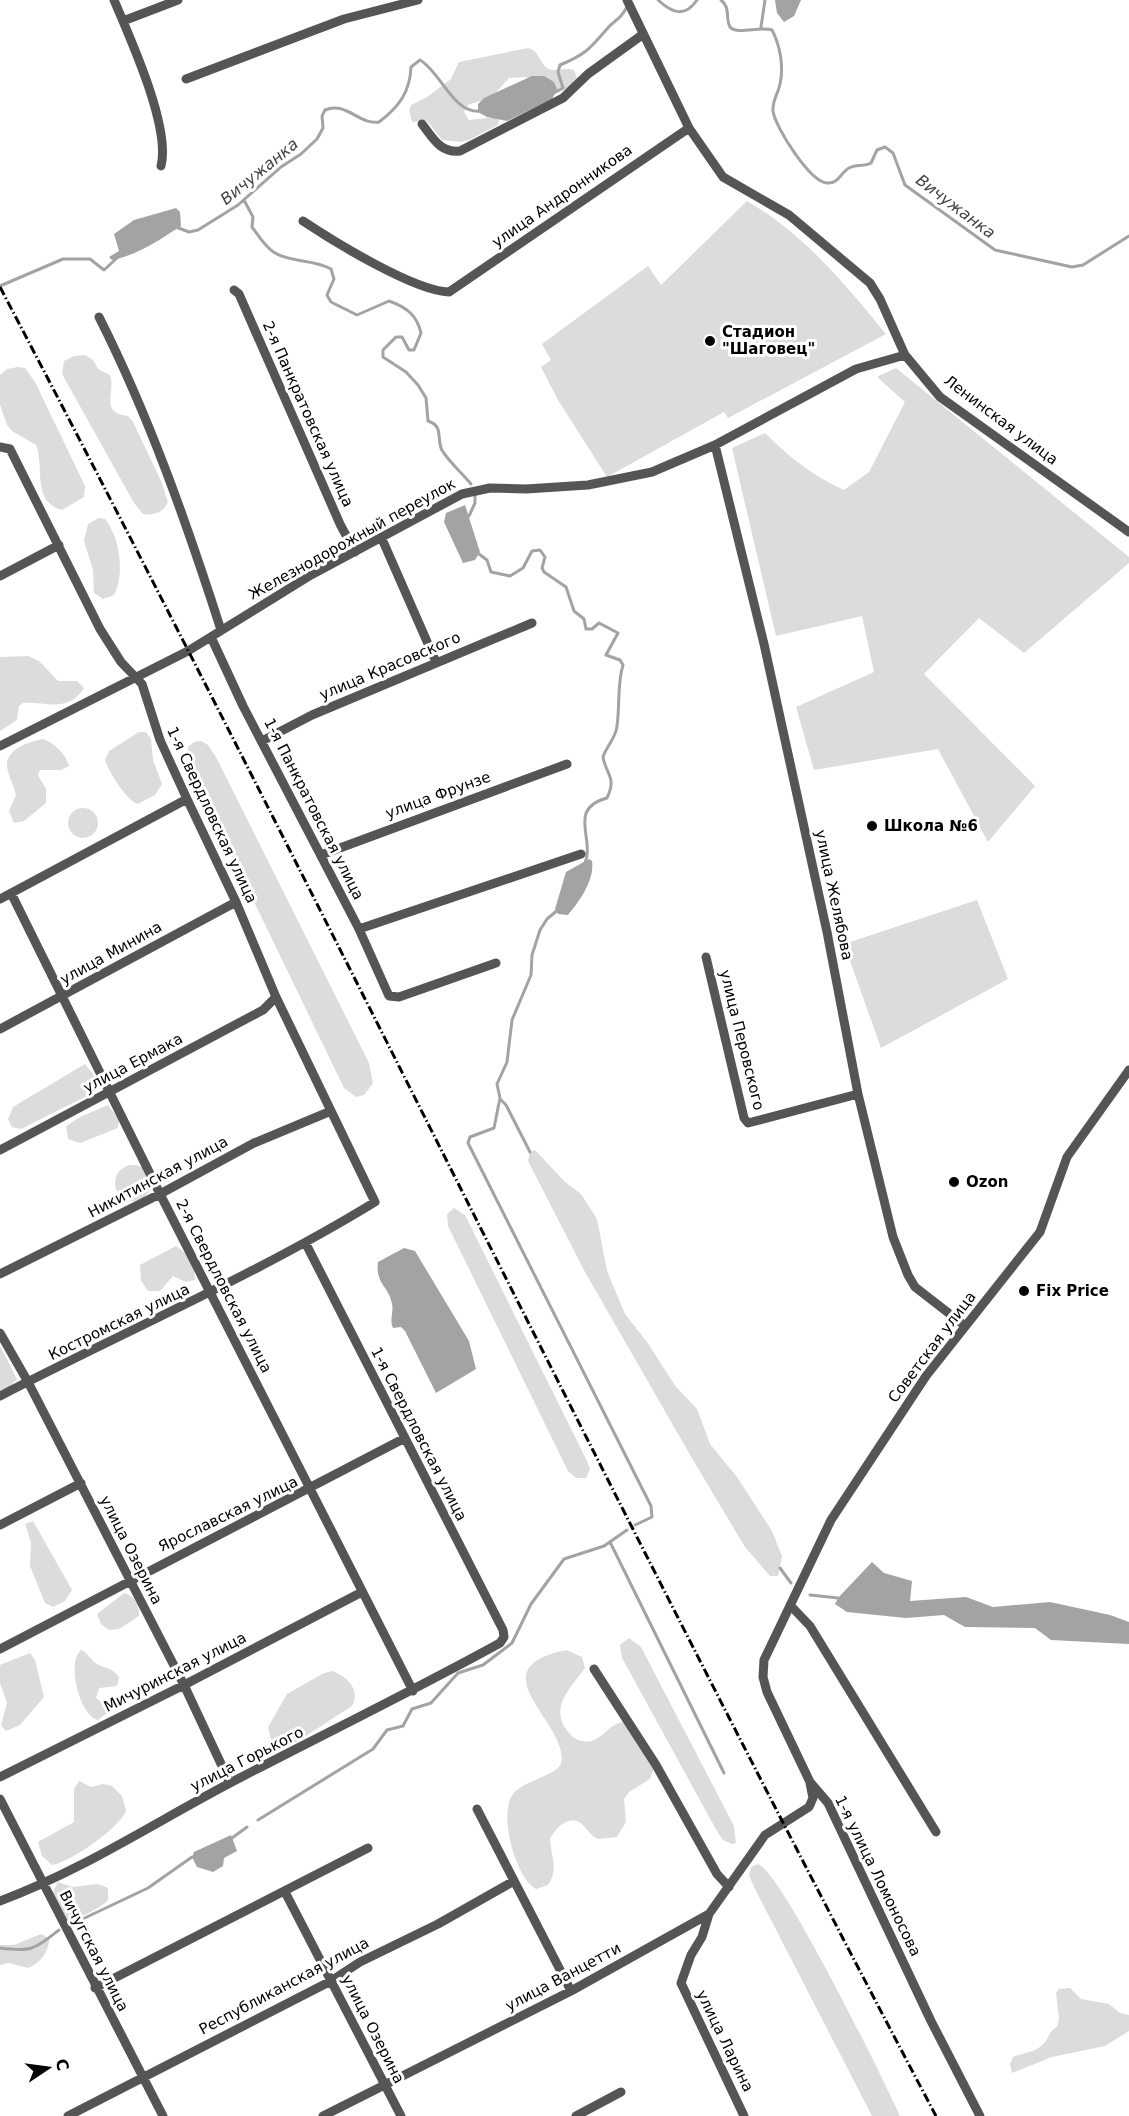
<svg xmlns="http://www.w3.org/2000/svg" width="1129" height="2116" font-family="'DejaVu Sans',sans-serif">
<rect width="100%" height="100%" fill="#fff"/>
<path fill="#dcdcdc" d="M 528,48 C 540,51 539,64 549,69 C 556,72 565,67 574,70 L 577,78 L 570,87 L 559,92 L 526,77 L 509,78 L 492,97 L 468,105 L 464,112 L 469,120 L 496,117 L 499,120 L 498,125 L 469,140 L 460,142 L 442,140 L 427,121 L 412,122 L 409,110 L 411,105 L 427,97 L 451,79 L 459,62 Z
M 747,201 C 804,234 845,284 886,334 L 728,418 L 724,412 L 607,477 L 558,400 L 541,367 L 551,360 L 542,344 L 648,266 L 661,285 Z
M 85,355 L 93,360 L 98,369 L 110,375 C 116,393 99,413 128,416 L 133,422 L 161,481 L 168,502 C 164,512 154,516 143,514 L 134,503 L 62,374 L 64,361 L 74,356 Z
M 18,367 L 25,368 L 35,382 L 85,486 L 84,497 L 62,510 C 31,501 45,467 36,445 L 12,431 L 7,425 L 0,405 L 0,375 L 7,369 Z
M 896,368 L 1129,557 L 1129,563 L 1024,653 L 979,618 L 924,674 L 1035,786 L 988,842 L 938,749 L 814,770 L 796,707 L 874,672 L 862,616 L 776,636 L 732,448 L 765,433 C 789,457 813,476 844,490 L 869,472 L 905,402 L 877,377 Z
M 99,518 L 105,519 C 120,538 125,573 114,595 L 103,599 L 94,593 L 93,570 L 84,541 L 88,524 Z
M 28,656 L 39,661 L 58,681 L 77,681 L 84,688 C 68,714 44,701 23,703 L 19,706 L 17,720 L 0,731 L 0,657 Z
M 139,732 L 146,732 L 151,739 L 153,760 L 162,784 L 155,795 L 138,804 C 127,801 108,771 105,760 L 109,751 Z
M 43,739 C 53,742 67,755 69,766 L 61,770 L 40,770 L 38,775 L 46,789 L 46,803 L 24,821 L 14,823 L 9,811 L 16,795 C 14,785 8,776 7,766 C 5,750 30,741 43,739 Z
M 201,741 L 208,745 L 217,759 L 369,1063 L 373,1083 L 364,1095 L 356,1097 L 344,1088 L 187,763 L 188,747 L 194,742 Z
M68 823a15 15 0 1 1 30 0a15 15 0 1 1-30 0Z
M 977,900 L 1008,979 L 881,1048 L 844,944 Z
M 85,1064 L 97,1079 L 98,1089 L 95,1092 L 21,1129 L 12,1127 L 8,1119 L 13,1107 Z
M 108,1105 L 119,1119 L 118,1128 L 80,1143 L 68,1139 L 66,1126 L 80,1117 Z
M 535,1150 L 564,1181 L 581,1194 L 597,1219 L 607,1271 L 625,1314 L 647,1342 L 676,1387 L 697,1409 L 710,1444 L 737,1477 L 772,1531 L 782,1556 L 778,1576 L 770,1576 L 745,1547 L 693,1460 L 585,1272 L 528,1161 L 530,1152 Z
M115 1183a18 18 0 1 1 36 0a18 18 0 1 1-36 0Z
M 454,1208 L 465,1215 L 586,1459 L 590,1469 L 586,1478 L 576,1478 L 568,1471 L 448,1226 L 447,1214 Z
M 176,1246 C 187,1252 195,1267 195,1280 L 186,1282 L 173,1276 L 160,1291 L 148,1291 L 141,1281 L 140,1265 Z
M 0,1346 L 17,1379 L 9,1388 L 0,1390 Z
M 33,1521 L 72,1590 L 65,1601 L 53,1607 L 45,1603 L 30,1566 L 31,1542 L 25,1524 Z
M 124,1593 C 134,1595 140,1606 139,1616 L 119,1629 L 109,1630 L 101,1624 L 97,1614 Z
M 629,1638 L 641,1647 L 734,1826 L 736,1843 L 732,1844 L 723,1840 L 718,1833 L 622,1658 L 620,1645 Z
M 81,1650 C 89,1653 90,1660 97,1664 C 106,1669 112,1667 119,1677 L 117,1686 L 99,1688 L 96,1698 L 107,1707 L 108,1712 L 98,1720 C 80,1717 66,1662 81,1650 Z
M 566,1650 L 582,1657 L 585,1668 C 570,1689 547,1709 570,1734 C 575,1740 584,1743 591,1741 C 604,1738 609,1724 623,1722 L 654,1767 L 650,1779 L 629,1792 L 624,1799 L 626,1822 L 617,1837 L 598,1839 C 589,1835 587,1827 579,1822 C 567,1816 554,1830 550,1839 C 551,1857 559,1869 548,1885 L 536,1889 C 515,1878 498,1813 513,1794 C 524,1780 559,1775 561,1763 C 570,1724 474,1669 566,1650 Z
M 30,1653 L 35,1660 L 44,1697 L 20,1725 L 6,1731 L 1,1725 L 7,1703 L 0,1683 L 0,1665 Z
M 332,1671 C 347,1676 361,1690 352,1706 L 292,1745 L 283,1748 L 272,1744 L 268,1727 L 287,1694 L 322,1674 Z
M 79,1781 L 91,1787 L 103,1784 L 112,1786 L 122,1796 L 126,1811 C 119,1828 71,1862 52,1865 L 42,1856 L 38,1842 L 74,1822 L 74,1789 Z
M 758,1864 C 781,1871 885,2082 900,2116 L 872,2116 L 754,1887 L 749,1875 L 751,1867 Z
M 58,1882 L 73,1887 L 98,1884 L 108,1888 L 108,1900 C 102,1908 74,1921 65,1920 L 52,1894 Z
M 41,1934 L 49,1938 C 50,1951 39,1964 28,1968 L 9,1963 L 0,1965 L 0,1945 L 14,1945 Z
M 1070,1988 L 1081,1999 L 1109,2004 L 1120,2013 L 1129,2015 L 1129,2031 L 1105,2046 L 1052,2057 L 1012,2073 L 1010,2064 L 1013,2057 C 1023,2053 1038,2052 1045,2042 C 1050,2036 1048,2032 1057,2027 L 1059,2019 L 1056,1993 L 1059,1989 Z"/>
<path fill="#a3a3a3" d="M 775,0 L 801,0 L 794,16 L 784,22 L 777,13 Z
M 532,76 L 544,76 L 554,82 L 557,89 L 552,99 L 507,121 L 487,117 L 478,112 L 478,104 L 484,98 Z
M 176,208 L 180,212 L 181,226 C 159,240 138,255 112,260 L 109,257 L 119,251 L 114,234 L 134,220 Z
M 465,505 L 480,552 L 475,560 L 463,563 L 444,522 L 446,513 Z
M 589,859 L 592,861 C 595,880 579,902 568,915 L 558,914 L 555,909 L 566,872 Z
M 404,1248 L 415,1251 L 469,1341 L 476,1369 L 436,1393 L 405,1331 L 401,1327 L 393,1328 C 389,1319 394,1312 392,1304 C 389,1286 375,1284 378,1262 Z
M 872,1562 L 884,1573 L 912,1581 L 910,1601 L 966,1597 L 993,1607 L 1050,1602 L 1110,1615 L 1129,1622 L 1129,1644 L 1051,1640 L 1035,1628 L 965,1627 L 944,1615 L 906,1618 L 847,1612 L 835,1604 L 838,1598 Z
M 231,1835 L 237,1851 L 224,1858 L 223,1866 L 213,1872 L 197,1867 L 192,1857 L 194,1852 Z"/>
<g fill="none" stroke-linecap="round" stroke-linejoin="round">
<path stroke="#a3a3a3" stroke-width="3" d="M 658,0 C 672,13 685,18 697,0
M 721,0 C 731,8 725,18 730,27 C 736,35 760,26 772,30 C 780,45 784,67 780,84 C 778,94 772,101 773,111 C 775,127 810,182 827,183 C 839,184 840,173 849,168 C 856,164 864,167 871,163 L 877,150 L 885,147 L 893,153 L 905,185 L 995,250 L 1072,267 L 1083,265 L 1129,236
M 761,27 L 765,0
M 552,94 L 563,88 L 558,72 L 560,65 C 584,55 589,50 606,30 C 616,18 619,22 628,5
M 244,200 L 253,217 L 252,227 C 259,236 265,247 275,253 C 292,263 313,259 331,269 L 334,279 L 327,295 L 331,302 L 357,315 L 389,301 C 406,307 417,315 421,333 L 414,350 L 409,350 L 402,337 L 396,337 L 383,350 L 383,357 L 406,372 L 418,385 L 426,398 L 428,421 C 443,426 437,436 441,448 C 444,457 464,475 471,484
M 176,227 L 189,232 L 198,230 L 238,205 L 281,167 L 301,154 L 317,139 L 323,128 L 322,116 L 325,110 C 346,101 359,125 379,122 C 399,107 410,92 411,67 L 420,60 C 441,72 453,115 482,111
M 0,286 L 63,259 L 90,259 L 104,270 L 118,257
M 469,516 L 475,503 L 475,495
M 479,554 L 487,560 L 491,572 L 510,576 L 523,568 L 532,551 L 540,550 L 545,557 L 542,568 L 544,572 L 566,587 L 574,611 L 584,619 L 586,629 L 592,629 L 599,623 L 618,633 L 606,655 L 620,660 L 623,665 C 617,684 620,705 617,726 C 616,738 607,745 603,757 C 606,775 617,777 607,798 C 567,809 595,838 585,863
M 559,909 L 547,919 L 540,930 L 532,955 L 531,975 L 512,1020 L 507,1062 L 497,1084 L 500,1098 L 494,1128 L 470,1137 L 468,1143 L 651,1506 L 652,1517 L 635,1525
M 500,1099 L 506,1105 L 530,1152
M 610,1542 L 724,1773
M 780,1568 L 791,1583
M 810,1595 L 838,1598
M 258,1820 L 373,1749 L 387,1730 L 403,1726 L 412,1709 L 431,1703 L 458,1673 L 483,1665 L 512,1643 L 531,1604 L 564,1559 L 604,1546 L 627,1530
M 232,1838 L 247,1827
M 72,1924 L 148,1888 L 192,1857
M 0,1948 C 32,1952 33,1950 59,1930"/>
<path stroke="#555" stroke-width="9" d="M 114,0 C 130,38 171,127 161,166
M 627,0 L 689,128 L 723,177 L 789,215 L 870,283 L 880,299 L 905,355 L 940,397 L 1129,532
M 123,21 L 178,0
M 186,79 L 344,19 L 418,0
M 422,124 C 433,138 440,153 460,151 L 563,98 L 588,74 L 642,35
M 303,221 C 333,241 414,291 449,292 L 689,128
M 234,290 L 239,294 L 340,524 L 355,552
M 99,317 C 149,416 187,524 221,630
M 715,445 L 764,644 L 827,932 L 858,1094 L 893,1237 L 908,1275 L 915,1287 L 964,1325
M 0,447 L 10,449 L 100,629 L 121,662 L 142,684 L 160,740 L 187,799 L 236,902 L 276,997 L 375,1202 C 254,1276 125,1331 0,1396
M 382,539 L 436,662
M 0,576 L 59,545
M 211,637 L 243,706 L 359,929 L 389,996 L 399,997 L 496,963
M 262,741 L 312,715 L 532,623
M 0,746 L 188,651 L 311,575 L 462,494 L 490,488 L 526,489 L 588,485 L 652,472 L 715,445 L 856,369 L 905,355
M 321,855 L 567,764
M 11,893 L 160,1194 L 413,1691
M 0,899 L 187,799
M 359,929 L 581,854
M 706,957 L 744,1118 L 748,1123 L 858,1094
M 0,1029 L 236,902
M 0,1150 L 263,1010 L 276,997
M 0,1274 L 160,1194 L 254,1143 L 331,1111
M 0,1333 L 28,1382 L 184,1685 L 230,1783
M 0,1525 L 81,1483
M 790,1605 L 810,1626 L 936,1832
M 0,1649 L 405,1438
M 594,1669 L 656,1765 L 717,1874 L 729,1887
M 0,1777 L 184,1685 L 362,1592
M 0,1799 L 163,2116
M 477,1809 L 571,1991
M 285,1892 L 401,2116
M 0,1901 C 81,1871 154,1823 230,1783 C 320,1736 411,1692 500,1643 L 504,1637 L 503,1630 L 306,1244
M 709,1914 L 702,1937 L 691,1955 L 681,1983 L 744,2116
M 95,1988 L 368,1848
M 68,2116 L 331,1981 L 360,1962 L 438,1924 L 514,1881
M 323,2116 L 571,1991 L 709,1914 L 765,1835 L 809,1807 L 813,1798 L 810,1783
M 576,2116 L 621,2092
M 980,2116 L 931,2021 L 828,1803 L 810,1782 L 767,1692 L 763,1677 L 764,1660 L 831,1520 L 926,1376 L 1040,1232 L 1067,1157 L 1129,1070"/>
<path stroke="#000" stroke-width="3" stroke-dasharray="9 3 1.5 3" stroke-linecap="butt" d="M 0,287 C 318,893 616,1510 936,2116"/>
</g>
<g fill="#000" stroke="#fff" stroke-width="2">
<circle cx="710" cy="341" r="6"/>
<circle cx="872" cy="826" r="6"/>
<circle cx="954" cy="1182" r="6"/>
<circle cx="1024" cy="1291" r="6"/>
</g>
<g text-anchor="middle" stroke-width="6" stroke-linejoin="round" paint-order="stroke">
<g font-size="15" fill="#000" stroke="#fff">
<text transform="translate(562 196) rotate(-35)" y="5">улица Андронникова</text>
<text transform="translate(308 414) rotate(66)" y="5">2-я Панкратовская улица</text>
<text transform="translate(1001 420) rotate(37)" y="5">Ленинская улица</text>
<text transform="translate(352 539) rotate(-29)" y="5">Железнодорожный переулок</text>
<text transform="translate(390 666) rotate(-23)" y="5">улица Красовского</text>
<text transform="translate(438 795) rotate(-20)" y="5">улица Фрунзе</text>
<text transform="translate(314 809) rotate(63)" y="5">1-я Панкратовская улица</text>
<text transform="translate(212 815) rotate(65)" y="5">1-я Свердловская улица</text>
<text transform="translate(834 895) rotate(78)" y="5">улица Желябова</text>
<text transform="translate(111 953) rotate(-29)" y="5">улица Минина</text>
<text transform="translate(742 1040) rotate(76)" y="5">улица Перовского</text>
<text transform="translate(133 1063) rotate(-28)" y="5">улица Ермака</text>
<text transform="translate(158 1177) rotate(-28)" y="5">Никитинская улица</text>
<text transform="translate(224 1286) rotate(63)" y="5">2-я Свердловская улица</text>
<text transform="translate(119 1322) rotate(-26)" y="5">Костромская улица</text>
<text transform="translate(932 1347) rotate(-53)" y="5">Советская улица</text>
<text transform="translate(419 1434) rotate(63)" y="5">1-я Свердловская улица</text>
<text transform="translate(228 1514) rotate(-26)" y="5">Ярославская улица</text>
<text transform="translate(131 1550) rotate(63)" y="5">улица Озерина</text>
<text transform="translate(175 1672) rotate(-27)" y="5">Мичуринская улица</text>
<text transform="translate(247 1759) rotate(-27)" y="5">улица Горького</text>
<text transform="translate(878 1876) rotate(64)" y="5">1-я улица Ломоносова</text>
<text transform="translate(94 1951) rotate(63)" y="5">Вичугская улица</text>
<text transform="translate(563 1977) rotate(-28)" y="5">улица Ванцетти</text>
<text transform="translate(284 1986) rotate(-28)" y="5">Республиканская улица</text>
<text transform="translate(373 2029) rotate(63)" y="5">улица Озерина</text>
<text transform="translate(725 2041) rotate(64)" y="5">улица Ларина</text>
</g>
<g font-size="15" font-weight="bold" fill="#000" stroke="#fff" text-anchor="start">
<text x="722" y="337">Стадион<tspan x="722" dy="17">"Шаговец"</tspan></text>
<text x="884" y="831">Школа №6</text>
<text x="966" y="1187">Ozon</text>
<text x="1036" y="1296">Fix Price</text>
</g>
<g font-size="16" font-style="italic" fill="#444" stroke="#fff">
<text transform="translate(259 171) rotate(-39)" y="6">Вичужанка</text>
<text transform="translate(956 206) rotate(37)" y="6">Вичужанка</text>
</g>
</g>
<g transform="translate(48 2068) rotate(77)" stroke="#ffffff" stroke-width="4.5" paint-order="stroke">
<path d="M0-4.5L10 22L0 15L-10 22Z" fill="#000000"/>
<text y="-9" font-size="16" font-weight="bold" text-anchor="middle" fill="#000000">С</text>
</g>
</svg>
